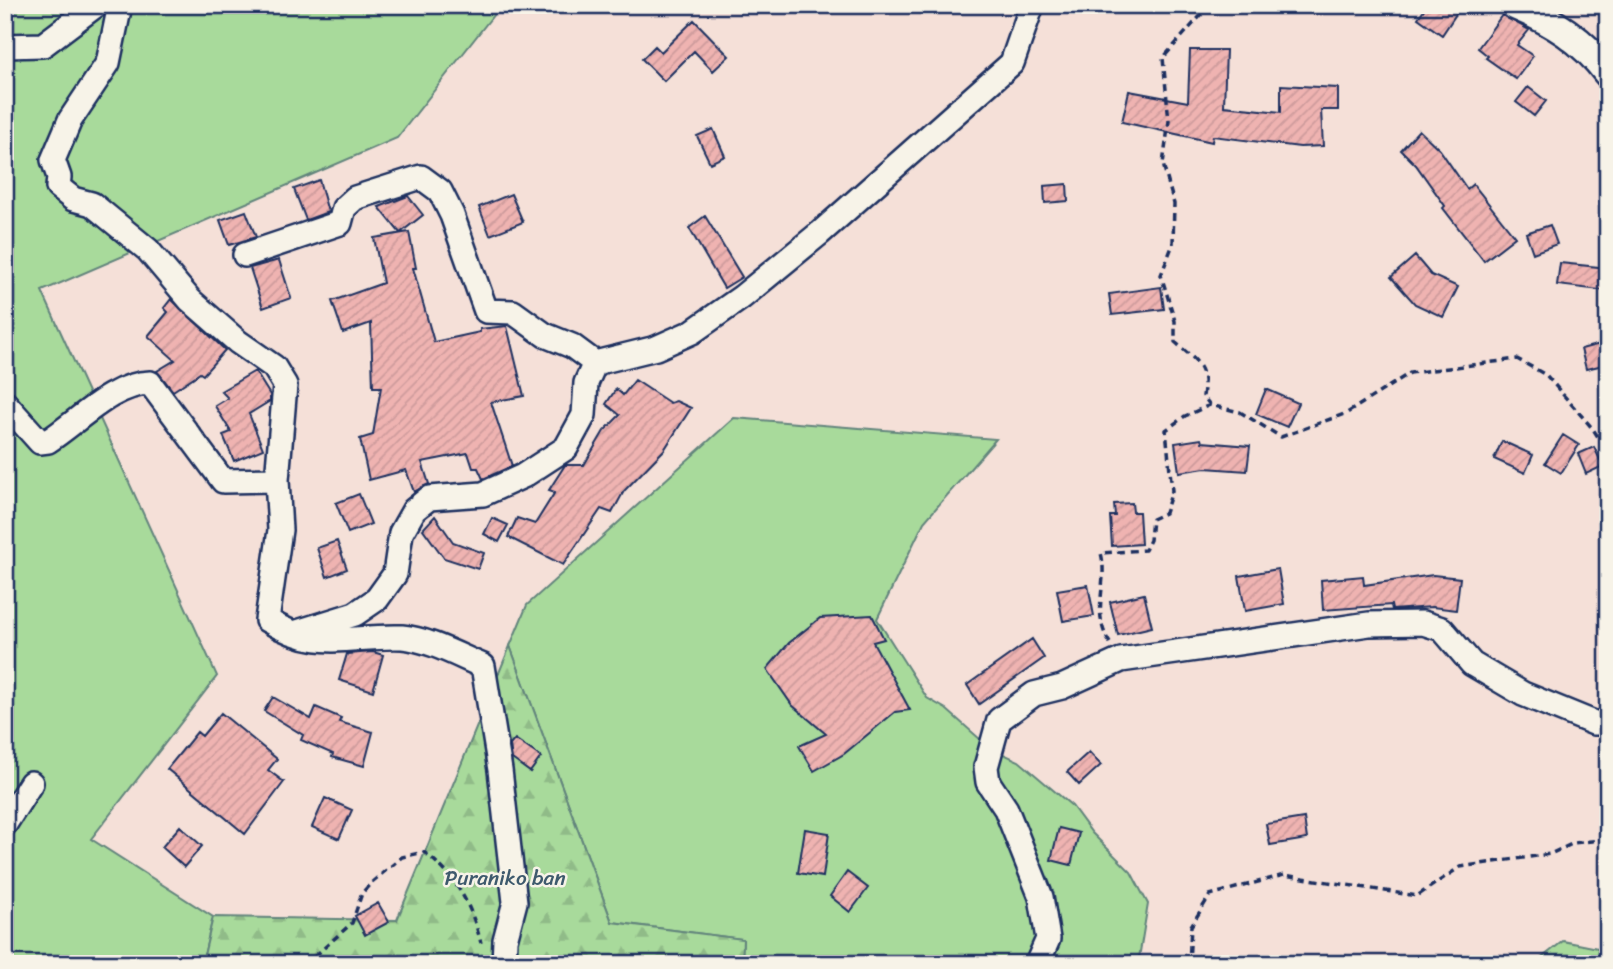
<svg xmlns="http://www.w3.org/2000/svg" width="1613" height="969" font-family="Sriracha,sans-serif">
<defs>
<pattern id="forest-firs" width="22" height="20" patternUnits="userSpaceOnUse" patternTransform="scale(1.75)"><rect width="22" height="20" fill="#a8da9b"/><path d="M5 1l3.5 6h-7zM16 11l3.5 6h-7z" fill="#90bb88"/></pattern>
<pattern id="building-hatch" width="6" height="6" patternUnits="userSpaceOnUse" patternTransform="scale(1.75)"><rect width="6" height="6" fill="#efb3b1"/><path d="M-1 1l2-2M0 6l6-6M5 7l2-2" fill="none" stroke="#cc9a9b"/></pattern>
</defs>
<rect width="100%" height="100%" fill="#f5e0d8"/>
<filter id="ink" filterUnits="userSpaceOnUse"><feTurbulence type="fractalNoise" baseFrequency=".0143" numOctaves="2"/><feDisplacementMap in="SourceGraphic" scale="14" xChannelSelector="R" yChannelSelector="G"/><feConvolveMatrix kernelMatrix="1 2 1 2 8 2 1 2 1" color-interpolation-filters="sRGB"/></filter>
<g filter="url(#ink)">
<path fill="#a8da9b" stroke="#62847c" stroke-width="2" d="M 5,5 L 501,5 L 397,138 L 42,291 L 217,676 L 91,839 L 213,917 L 202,964 L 5,964 Z
M 734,418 L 996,439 L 924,522 L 877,619 L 927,698 L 946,709 L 990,748 L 1019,761 L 1072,806 L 1092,833 L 1131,872 L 1148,904 L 1138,964 L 742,964 L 743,939 L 612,922 L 510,646 L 527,605 Z
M 1563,941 L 1608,950 L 1608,964 L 1534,964 Z"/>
<path fill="url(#forest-firs)" stroke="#62847c" stroke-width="2" d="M 510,646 L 612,922 L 743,939 L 742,964 L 202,964 L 213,917 L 397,920 Z"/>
<path fill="url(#building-hatch)" stroke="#1b2f5e" stroke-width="2" d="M 1427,5 L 1462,5 L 1442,35 L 1418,18 Z
M 1502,15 L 1529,30 L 1517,45 L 1533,56 L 1516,79 L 1486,58 L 1488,56 L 1478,48 Z
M 694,20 L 729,56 L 713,71 L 694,51 L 664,81 L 642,59 L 655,46 L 661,52 Z
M 1190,50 L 1226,50 L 1224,106 L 1281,112 L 1281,85 L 1338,88 L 1338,110 L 1321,110 L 1323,146 L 1300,147 L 1213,136 L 1212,142 L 1122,122 L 1129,91 L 1188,102 Z
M 1528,87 L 1546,101 L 1534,116 L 1516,102 Z
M 713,129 L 725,156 L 710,163 L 697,136 Z
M 1419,130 L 1440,150 L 1467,189 L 1473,184 L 1515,237 L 1484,261 L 1443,208 L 1445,206 L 1416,165 L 1401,150 Z
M 319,180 L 328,212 L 306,220 L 294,189 Z
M 1067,184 L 1068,201 L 1045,203 L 1044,186 Z
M 511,194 L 523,222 L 490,235 L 479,207 Z
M 408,196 L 423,215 L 400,233 L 379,207 Z
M 246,211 L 256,237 L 229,245 L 220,220 Z
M 705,216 L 742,277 L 724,288 L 689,228 Z
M 1550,225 L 1557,244 L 1533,253 L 1526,233 Z
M 409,232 L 416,268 L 413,268 L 434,342 L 480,332 L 480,329 L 507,326 L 524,396 L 491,402 L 512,466 L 483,479 L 478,468 L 473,468 L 468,453 L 422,462 L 429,484 L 414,492 L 406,470 L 369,480 L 360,439 L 373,435 L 381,387 L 373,387 L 371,323 L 343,333 L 332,301 L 383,283 L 374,238 Z
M 1415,256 L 1431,275 L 1458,287 L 1443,317 L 1415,304 L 1391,277 Z
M 279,260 L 291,298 L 263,308 L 250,268 Z
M 1560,263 L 1608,268 L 1608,291 L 1557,285 Z
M 1161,287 L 1164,309 L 1112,315 L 1109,294 Z
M 171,299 L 225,350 L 203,375 L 200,373 L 173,391 L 157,371 L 175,360 L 148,336 L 168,312 L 164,308 Z
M 1608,342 L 1608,364 L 1586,369 L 1581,349 Z
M 255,371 L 270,395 L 270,401 L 249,414 L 263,449 L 234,461 L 223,435 L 231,432 L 215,406 L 228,398 L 221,391 Z
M 635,380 L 670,403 L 676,401 L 691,408 L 664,450 L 624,491 L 612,513 L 601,509 L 563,565 L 508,537 L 517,518 L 535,524 L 555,492 L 549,490 L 565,465 L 584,465 L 604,431 L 620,415 L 606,404 L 616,389 L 623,395 Z
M 1266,389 L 1298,403 L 1287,427 L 1256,414 Z
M 1563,435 L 1579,445 L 1561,473 L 1545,463 Z
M 1201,439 L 1202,442 L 1250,446 L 1247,471 L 1205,468 L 1179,472 L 1175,443 Z
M 1502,441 L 1533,455 L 1525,473 L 1494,459 Z
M 1594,447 L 1603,466 L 1586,474 L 1578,454 Z
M 359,494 L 371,524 L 348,533 L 336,503 Z
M 1132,503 L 1133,512 L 1139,512 L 1141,544 L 1112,546 L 1110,516 L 1115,516 L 1114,504 Z
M 435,516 L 453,542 L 484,553 L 478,569 L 444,558 L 423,529 Z
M 492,518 L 508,525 L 499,542 L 484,534 Z
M 337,541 L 347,569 L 327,577 L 317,548 Z
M 1278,569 L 1284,604 L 1245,611 L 1239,576 Z
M 1433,575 L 1460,578 L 1456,610 L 1432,607 L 1392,610 L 1391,605 L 1323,610 L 1321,580 L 1363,576 L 1364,585 Z
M 1088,585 L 1094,616 L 1063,621 L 1057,590 Z
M 1144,594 L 1152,627 L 1118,635 L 1110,602 Z
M 872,615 L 884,639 L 873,642 L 910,710 L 895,712 L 844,754 L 814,771 L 799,746 L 826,734 L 792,705 L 767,669 L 789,643 L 820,618 Z
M 1032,639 L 1044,658 L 979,704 L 967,685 Z
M 373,652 L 383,655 L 373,691 L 339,680 L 347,654 Z
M 273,697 L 311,719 L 316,707 L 341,718 L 339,722 L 373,732 L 364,766 L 332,757 L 333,754 L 301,740 L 303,735 L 264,711 Z
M 221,713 L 277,759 L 268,770 L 284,782 L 245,834 L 167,769 L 197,732 L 202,736 Z
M 515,739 L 541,757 L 530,772 L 512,759 L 510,745 Z
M 1089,752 L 1101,765 L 1079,785 L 1067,772 Z
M 325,798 L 352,810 L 339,839 L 312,827 Z
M 1304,818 L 1307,839 L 1270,845 L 1266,824 Z
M 180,826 L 202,846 L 184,867 L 162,847 Z
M 1059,828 L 1079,833 L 1071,865 L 1051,860 Z
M 805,829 L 829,833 L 823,877 L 798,873 Z
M 847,872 L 868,888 L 850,912 L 830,896 Z
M 378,903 L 389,922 L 365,935 L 355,916 Z"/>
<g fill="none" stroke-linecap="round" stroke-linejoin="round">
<g stroke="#1b2f5e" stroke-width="28">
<path id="minor" d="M 120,5 L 108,63 L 70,120 L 53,160 L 59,177 L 58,187 L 73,199 L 92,204 L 148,250 L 190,300 L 238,342 L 274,367 L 285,385 L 277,480 L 280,530 L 267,620 C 321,653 347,635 402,637 C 428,639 459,656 483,666 L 500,770 L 515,902 L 505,940 L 504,964
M 5,46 L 43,45 L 96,5
M 245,255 L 340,223 L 344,208 L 355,198 L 421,177 L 440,191 L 452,215 L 486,311 L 513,312 L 545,335 L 572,346 L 595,363
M 5,403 L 40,442 L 48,441 C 79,421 112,384 150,383 L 223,481 L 277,480
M 294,633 L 355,614 L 377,599 L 395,574 L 401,533 L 414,510 L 429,498 L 483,494 L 523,476 L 566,448 L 584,415 L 586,383 L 595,363 L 656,348 L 692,332 L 742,297 L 820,233 L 1012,63 L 1032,5
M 5,824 L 31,783
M 1037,964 L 1048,939 L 1041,897 L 1006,809 L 988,782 L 986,767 L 999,720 L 1034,694 L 1062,687 L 1121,660 L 1369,624 L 1423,623 L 1442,629 L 1472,664 L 1523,694 L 1594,723 L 1608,723"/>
</g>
<g stroke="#1b2f5e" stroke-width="33">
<path id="tertiary" d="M 1515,5 C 1553,21 1583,40 1608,73"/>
</g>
<path stroke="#1b2f5e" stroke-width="3.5" stroke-dasharray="7 5" stroke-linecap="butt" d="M 1210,5 L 1163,58 L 1169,121 L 1163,164 L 1174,204 L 1173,244 L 1161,275 L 1175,321 L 1175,342 C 1196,361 1208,366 1203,396 L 1210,405 L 1240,412 L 1281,437 L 1347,413 L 1410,373 L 1517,359 L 1546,375 L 1593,429 L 1608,453
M 1110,643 C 1090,613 1109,583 1101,553 L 1145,550 L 1150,540 L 1152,519 L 1165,513 L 1172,491 L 1166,430 L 1185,416 L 1210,405
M 306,964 L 352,923 L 362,893 L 372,882 L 402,857 L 424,852 C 457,878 470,902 481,943
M 1189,964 L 1191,926 L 1210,895 L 1284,875 L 1417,896 L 1460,867 L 1550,854 L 1574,843 L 1608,839"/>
<use href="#minor" stroke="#f7f3e8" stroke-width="23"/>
<use href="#tertiary" stroke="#f7f3e8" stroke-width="28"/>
</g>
</g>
<g text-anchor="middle" stroke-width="5" stroke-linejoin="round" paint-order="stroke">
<g font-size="21" fill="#3e5a6d" stroke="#f7f3e8">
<text x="505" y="885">Puraniko ban</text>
</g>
</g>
<rect width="1613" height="969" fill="none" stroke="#f7f3e8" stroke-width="28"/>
<rect x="14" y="14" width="1585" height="941" fill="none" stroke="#1b2f5e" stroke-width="2.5" filter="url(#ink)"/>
</svg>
